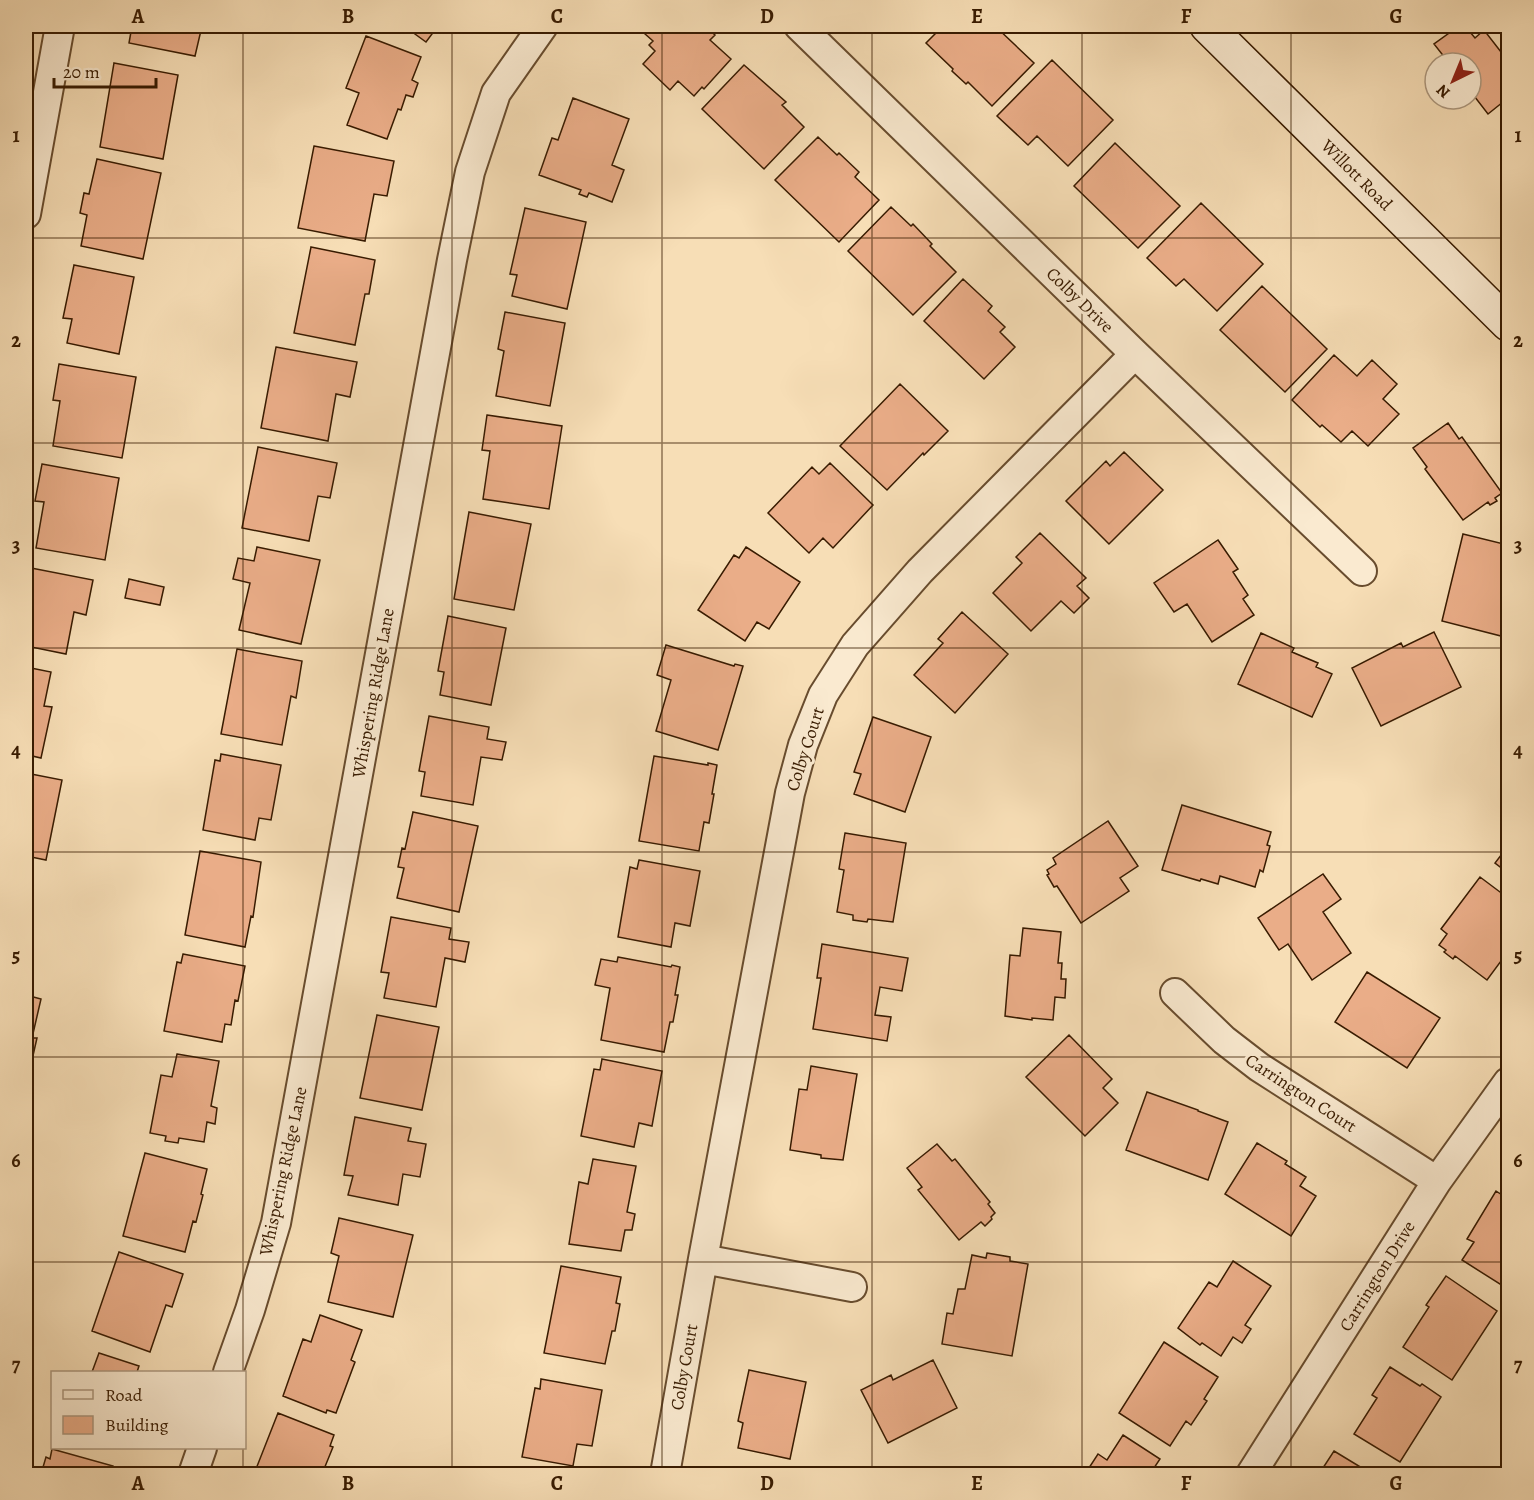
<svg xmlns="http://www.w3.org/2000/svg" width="1534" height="1500" font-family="Alegreya,serif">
<rect width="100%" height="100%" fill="#f7deb6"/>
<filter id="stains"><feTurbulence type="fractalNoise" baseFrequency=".00333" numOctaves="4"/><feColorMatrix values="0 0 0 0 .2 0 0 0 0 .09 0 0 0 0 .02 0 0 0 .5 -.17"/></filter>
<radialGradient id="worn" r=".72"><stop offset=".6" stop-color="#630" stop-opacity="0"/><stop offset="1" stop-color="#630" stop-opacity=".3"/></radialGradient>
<path fill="#eaad88" stroke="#381b01" stroke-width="1.5" d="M 132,26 L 202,26 L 195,56 L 129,43 Z
M 404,26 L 438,26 L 426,42 Z
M 636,26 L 697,26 L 699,27 L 700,26 L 705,26 L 715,35 L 710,40 L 731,59 L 704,89 L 702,87 L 694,96 L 678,81 L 670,90 L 643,64 L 655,51 L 649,45 L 653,41 Z
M 943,26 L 995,26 L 1034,63 L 992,106 L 968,82 L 966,84 L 952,71 L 953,69 L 926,43 Z
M 1459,26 L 1465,26 L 1475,38 L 1484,30 L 1508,61 L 1501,67 L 1508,77 L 1508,98 L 1488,114 L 1471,92 L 1471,63 L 1449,63 L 1434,44 Z
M 366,36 L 421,57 L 412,80 L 418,83 L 413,97 L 406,95 L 401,110 L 398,109 L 387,139 L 347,125 L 359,93 L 346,88 Z
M 1052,60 L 1113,120 L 1068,166 L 1037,136 L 1028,145 L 997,116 Z
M 114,63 L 178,75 L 163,159 L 100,147 Z
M 744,65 L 786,102 L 782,105 L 804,127 L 764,169 L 702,109 Z
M 573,98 L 629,119 L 612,165 L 624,170 L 612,202 L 589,193 L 587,197 L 579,194 L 581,190 L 539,175 L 552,138 L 558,140 Z
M 818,137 L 837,155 L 839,153 L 859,172 L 855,177 L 879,200 L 839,242 L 775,180 Z
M 1115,143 L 1180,206 L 1138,248 L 1074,186 Z
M 314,146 L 394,161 L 387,196 L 374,194 L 365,241 L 298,228 Z
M 97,159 L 161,173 L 143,259 L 81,246 L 87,215 L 80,213 L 84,193 L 89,194 Z
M 1201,203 L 1263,264 L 1217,311 L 1184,279 L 1176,286 L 1147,258 Z
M 891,207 L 911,226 L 913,224 L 932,244 L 930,246 L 956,272 L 913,315 L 848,251 Z
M 525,208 L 586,222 L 567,309 L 512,296 L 517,275 L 510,274 Z
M 311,247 L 375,260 L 369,294 L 365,294 L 355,345 L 294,333 Z
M 74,265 L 134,277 L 119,354 L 67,343 L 72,319 L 63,318 Z
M 963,279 L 992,306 L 988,311 L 1005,327 L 1000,332 L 1015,347 L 984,379 L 924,321 Z
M 1262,286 L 1327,349 L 1285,392 L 1220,330 Z
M 505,312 L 565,323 L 550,406 L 496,396 L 504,351 L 498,349 Z
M 276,347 L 357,362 L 350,397 L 336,394 L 328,441 L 261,428 Z
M 1334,355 L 1357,376 L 1372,360 L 1397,384 L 1383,399 L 1399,414 L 1368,446 L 1352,431 L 1341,442 L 1322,425 L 1320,427 L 1292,400 Z
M 59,364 L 136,377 L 122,458 L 53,446 L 60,401 L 53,400 Z
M 900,384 L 948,431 L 924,455 L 923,453 L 887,490 L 840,446 Z
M 487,415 L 562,426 L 549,509 L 483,499 L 490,451 L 482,450 Z
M 1448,423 L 1459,439 L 1462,437 L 1502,493 L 1495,498 L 1497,501 L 1490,505 L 1488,502 L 1463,520 L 1425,469 L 1427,467 L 1413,448 Z
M 258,447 L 337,463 L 330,498 L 318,496 L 309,541 L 242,528 Z
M 1124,452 L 1163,490 L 1109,544 L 1066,501 L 1106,461 L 1110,466 Z
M 830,463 L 873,505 L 833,548 L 823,538 L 809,553 L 768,513 L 812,467 L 819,474 Z
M 42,464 L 119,478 L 105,560 L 36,548 L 44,502 L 35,501 Z
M 469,512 L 531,524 L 514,610 L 454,599 Z
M 1040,533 L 1086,578 L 1077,586 L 1089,598 L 1074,613 L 1061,601 L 1031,631 L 993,593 L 1022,563 L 1016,557 Z
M 1463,534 L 1508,545 L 1508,606 L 1501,636 L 1442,621 Z
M 1218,540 L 1238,569 L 1233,572 L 1248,595 L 1243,599 L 1254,615 L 1212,642 L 1187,604 L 1174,612 L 1154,583 Z
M 257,547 L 320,560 L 301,644 L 239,630 L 250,583 L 233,579 L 238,558 L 254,561 Z
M 746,547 L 800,582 L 769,629 L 757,622 L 745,641 L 698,610 L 734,555 L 739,558 Z
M 26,567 L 93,580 L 86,615 L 74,612 L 66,654 L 26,646 Z
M 129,579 L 164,587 L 160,605 L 125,598 Z
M 962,612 L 1008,654 L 955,713 L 914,675 L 943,643 L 938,639 Z
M 448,616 L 506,628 L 491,705 L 440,695 L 444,672 L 438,671 Z
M 1434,632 L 1461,687 L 1381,726 L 1352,668 L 1401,643 L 1403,647 Z
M 1261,633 L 1294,648 L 1292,652 L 1318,663 L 1316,667 L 1332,674 L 1312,717 L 1238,684 Z
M 666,645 L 734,666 L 735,664 L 743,666 L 718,750 L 656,731 L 671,680 L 657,675 Z
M 237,649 L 302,661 L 296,698 L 291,696 L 282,745 L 221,734 Z
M 26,667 L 51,672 L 44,706 L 52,707 L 41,758 L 32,756 L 31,759 L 26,758 Z
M 429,716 L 489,727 L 487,739 L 506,742 L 502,760 L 481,757 L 473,805 L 421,796 L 425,772 L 419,771 Z
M 873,717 L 931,737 L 905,812 L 854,794 L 861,774 L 854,772 Z
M 221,754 L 281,765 L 271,820 L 259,818 L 255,840 L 203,830 L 215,760 L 220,761 Z
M 654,756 L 708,765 L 708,763 L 717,765 L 712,794 L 714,794 L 709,823 L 704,822 L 699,851 L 639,841 Z
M 26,773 L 62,780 L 46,860 L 26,856 Z
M 1182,805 L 1271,832 L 1267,845 L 1270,846 L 1263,872 L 1260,870 L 1255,887 L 1220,876 L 1218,884 L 1201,879 L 1200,881 L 1162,870 Z
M 413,812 L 478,826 L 459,912 L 397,898 L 404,868 L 398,867 L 402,848 L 405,849 Z
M 1108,821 L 1138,866 L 1120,878 L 1129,891 L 1081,923 L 1057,886 L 1054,887 L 1047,875 L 1049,874 L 1047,870 L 1056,864 L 1053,858 Z
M 845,833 L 906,843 L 893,922 L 868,919 L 867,922 L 853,920 L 853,915 L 837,912 L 844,870 L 839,869 Z
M 1508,846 L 1508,873 L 1495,863 Z
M 200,851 L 261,862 L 253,917 L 251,916 L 245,947 L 185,935 Z
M 639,860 L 700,871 L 690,926 L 675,923 L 671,947 L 618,937 L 630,867 L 637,869 Z
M 1323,874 L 1341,899 L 1323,912 L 1351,953 L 1312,980 L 1288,944 L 1279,950 L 1258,918 Z
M 1480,877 L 1508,898 L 1508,939 L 1501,949 L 1507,953 L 1487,980 L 1455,956 L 1453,959 L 1444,952 L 1446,950 L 1439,945 L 1447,934 L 1441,929 Z
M 391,917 L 451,928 L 449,939 L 469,942 L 465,962 L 445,958 L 436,1007 L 384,998 L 389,973 L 381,972 Z
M 1023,928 L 1061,932 L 1058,963 L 1062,963 L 1061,979 L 1066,979 L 1065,998 L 1055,997 L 1053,1020 L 1032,1018 L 1032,1020 L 1005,1016 L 1010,955 L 1020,956 Z
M 822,944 L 908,958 L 902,991 L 880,987 L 875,1015 L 891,1017 L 887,1041 L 813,1029 L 821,978 L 817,978 Z
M 183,954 L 245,966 L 238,1001 L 235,1000 L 231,1025 L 225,1024 L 222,1042 L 164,1031 L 177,962 L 181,963 Z
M 618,957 L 671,967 L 672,965 L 680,967 L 675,995 L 678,995 L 673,1022 L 670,1022 L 664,1052 L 601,1040 L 610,988 L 595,985 L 601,959 L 617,962 Z
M 1367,972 L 1440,1018 L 1407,1068 L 1335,1022 Z
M 26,995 L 41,999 L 32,1038 L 37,1038 L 27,1082 L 26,1081 Z
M 377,1015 L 439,1027 L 422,1110 L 360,1098 Z
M 1069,1035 L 1112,1079 L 1103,1088 L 1118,1103 L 1085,1136 L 1026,1077 Z
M 177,1054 L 219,1061 L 211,1106 L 217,1108 L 215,1124 L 207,1122 L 204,1142 L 179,1138 L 178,1143 L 165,1141 L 166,1136 L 150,1133 L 161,1075 L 172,1077 Z
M 602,1059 L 662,1071 L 652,1126 L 639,1123 L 634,1147 L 581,1136 L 594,1069 L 600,1070 Z
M 811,1066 L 857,1074 L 843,1160 L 821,1158 L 821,1155 L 790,1150 L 799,1089 L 807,1090 Z
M 1147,1092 L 1198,1110 L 1198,1111 L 1228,1122 L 1208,1180 L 1126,1150 Z
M 355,1117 L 411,1128 L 408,1141 L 426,1144 L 420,1177 L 403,1174 L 398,1205 L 348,1195 L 353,1176 L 344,1175 Z
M 1257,1143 L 1287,1161 L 1285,1164 L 1306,1177 L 1300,1186 L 1316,1196 L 1291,1236 L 1225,1194 Z
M 937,1144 L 952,1161 L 955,1159 L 990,1202 L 988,1204 L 995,1213 L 991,1217 L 992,1219 L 985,1226 L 981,1222 L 959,1240 L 918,1190 L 922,1187 L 907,1168 Z
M 145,1153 L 207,1169 L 201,1194 L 203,1195 L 196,1222 L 193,1221 L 185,1252 L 123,1236 Z
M 593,1159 L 636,1166 L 627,1212 L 635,1214 L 632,1230 L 625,1230 L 621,1251 L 569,1244 L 579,1182 L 588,1184 Z
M 1496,1191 L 1508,1199 L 1508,1277 L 1503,1286 L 1462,1260 L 1474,1242 L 1467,1239 Z
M 339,1218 L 413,1235 L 393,1317 L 328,1302 L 339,1256 L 331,1253 Z
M 119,1252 L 183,1274 L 172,1307 L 166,1305 L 150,1352 L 92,1331 Z
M 987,1253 L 1010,1257 L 1010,1261 L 1028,1264 L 1012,1356 L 942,1344 L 947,1313 L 953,1314 L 958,1289 L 965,1289 L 972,1255 L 986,1258 Z
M 1233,1261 L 1271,1286 L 1245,1325 L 1251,1329 L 1242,1343 L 1233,1337 L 1221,1356 L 1202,1343 L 1200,1345 L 1178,1328 L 1209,1282 L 1217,1287 Z
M 561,1266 L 621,1277 L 616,1303 L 620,1304 L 615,1331 L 612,1331 L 605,1364 L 544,1353 Z
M 1446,1276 L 1497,1311 L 1452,1380 L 1403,1347 L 1429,1307 L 1426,1305 Z
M 320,1315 L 362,1330 L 351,1360 L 355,1362 L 336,1413 L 327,1410 L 326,1413 L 283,1396 L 303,1339 L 311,1342 Z
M 1164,1342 L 1218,1377 L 1204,1399 L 1207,1401 L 1191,1425 L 1186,1421 L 1170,1446 L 1119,1413 Z
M 99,1353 L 139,1366 L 137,1372 L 92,1372 Z
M 933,1360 L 957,1408 L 888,1443 L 861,1390 L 891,1375 L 893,1380 Z
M 1390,1367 L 1420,1386 L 1422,1384 L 1441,1397 L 1400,1462 L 1354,1434 L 1377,1398 L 1372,1395 Z
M 749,1370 L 806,1382 L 790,1459 L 738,1448 L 743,1423 L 738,1421 Z
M 541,1379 L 602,1390 L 592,1446 L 577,1444 L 573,1466 L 522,1457 L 535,1388 L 540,1389 Z
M 278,1413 L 334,1435 L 330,1446 L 333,1447 L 322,1474 L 254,1474 Z
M 1123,1435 L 1160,1459 L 1150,1474 L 1085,1474 L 1098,1454 L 1107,1460 Z
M 52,1449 L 113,1466 L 111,1474 L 41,1474 L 46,1457 L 50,1459 Z
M 1334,1451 L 1372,1474 L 1319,1474 Z"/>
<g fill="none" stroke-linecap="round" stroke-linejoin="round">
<g stroke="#684c2e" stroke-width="32">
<path id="street" d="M 799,26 L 1135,354 L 1362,571
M 26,214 L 60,26
M 1175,993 L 1224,1040 L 1259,1067 L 1437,1181
M 703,1259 L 852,1287
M 228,1372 L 250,1310 L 276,1223 L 452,260 L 470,172 L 496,93 L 543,26
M 193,1474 L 202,1448
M 665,1474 L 703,1259 L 790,793 L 803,745 L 823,695 L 855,645 L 920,571 L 1135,354
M 1251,1474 L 1437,1181 L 1508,1082"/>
</g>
<g stroke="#381b01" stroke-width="36">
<path id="secondary" d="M 1207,26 L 1508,324"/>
</g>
<use href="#street" stroke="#faead0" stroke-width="28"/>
<use href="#secondary" stroke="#faead0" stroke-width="33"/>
</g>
<path fill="none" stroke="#381b01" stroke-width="1.5" stroke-opacity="0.55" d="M 243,26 L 243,1372M 452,26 L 452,1474M 662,26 L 662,1474M 872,26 L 872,1474M 1082,26 L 1082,1474M 1291,26 L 1291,1474M 26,238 L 1508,238M 26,443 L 1508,443M 26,648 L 1508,648M 26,852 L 1508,852M 26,1057 L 1508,1057M 26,1262 L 1508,1262M 243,1448 L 243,1474"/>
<g text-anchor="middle" stroke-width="6" stroke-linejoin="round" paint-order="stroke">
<g font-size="18" fill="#381b01" stroke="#faead0">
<text transform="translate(1357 175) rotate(45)" y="6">Willott Road</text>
<text transform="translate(1080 300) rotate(44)" y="6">Colby Drive</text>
<text transform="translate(373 693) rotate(-80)" y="6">Whispering Ridge Lane</text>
<text transform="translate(805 749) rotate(-72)" y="6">Colby Court</text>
<text transform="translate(1301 1093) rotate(33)" y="6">Carrington Court</text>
<text transform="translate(283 1171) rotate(-78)" y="6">Whispering Ridge Lane</text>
<text transform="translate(1377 1276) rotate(-58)" y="6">Carrington Drive</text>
<text transform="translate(684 1367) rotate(-80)" y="6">Colby Court</text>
</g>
</g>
<rect width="1534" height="1500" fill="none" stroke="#f7deb6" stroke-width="66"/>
<rect x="51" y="1371" width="195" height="78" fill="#faead0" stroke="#ac977d" stroke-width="1.5"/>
<rect x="63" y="1390" width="30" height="9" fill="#faead0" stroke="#ac977d" stroke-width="1.5"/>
<text x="105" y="1401" font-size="18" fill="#381b01">Road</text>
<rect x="63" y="1416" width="30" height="18" fill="#eaad88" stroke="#ac977d" stroke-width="1.5"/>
<text x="105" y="1431" font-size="18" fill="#381b01">Building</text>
<g transform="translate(1453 81) rotate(223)"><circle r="28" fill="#faead0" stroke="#ac977d" stroke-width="1.5"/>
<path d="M0-4.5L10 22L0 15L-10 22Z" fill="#8f2418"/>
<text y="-9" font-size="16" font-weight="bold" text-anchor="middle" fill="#381b01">N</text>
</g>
<path d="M54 78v9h102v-9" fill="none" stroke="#381b01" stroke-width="3"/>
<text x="63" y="78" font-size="18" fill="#381b01" stroke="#faead0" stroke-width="4.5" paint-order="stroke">20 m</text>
<rect x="33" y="33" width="1468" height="1434" fill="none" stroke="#381b01" stroke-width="2"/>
<g font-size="20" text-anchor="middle" font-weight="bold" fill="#381b01">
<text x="138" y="23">A</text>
<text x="348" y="23">B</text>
<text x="557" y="23">C</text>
<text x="767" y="23">D</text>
<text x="977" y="23">E</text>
<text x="1186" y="23">F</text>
<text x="1396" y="23">G</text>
<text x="16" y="142">1</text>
<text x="1518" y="142">1</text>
<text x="16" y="347">2</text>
<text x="1518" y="347">2</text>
<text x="16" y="552">3</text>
<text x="1518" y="552">3</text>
<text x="16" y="757">4</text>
<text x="1518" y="757">4</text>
<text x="16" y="962">5</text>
<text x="1518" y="962">5</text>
<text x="16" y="1167">6</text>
<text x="1518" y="1167">6</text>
<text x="16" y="1371">7</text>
<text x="1518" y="1371">7</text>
<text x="138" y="1490">A</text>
<text x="348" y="1490">B</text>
<text x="557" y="1490">C</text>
<text x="767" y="1490">D</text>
<text x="977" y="1490">E</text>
<text x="1186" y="1490">F</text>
<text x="1396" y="1490">G</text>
</g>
<rect width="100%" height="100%" filter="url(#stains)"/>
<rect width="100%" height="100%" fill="url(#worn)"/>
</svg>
